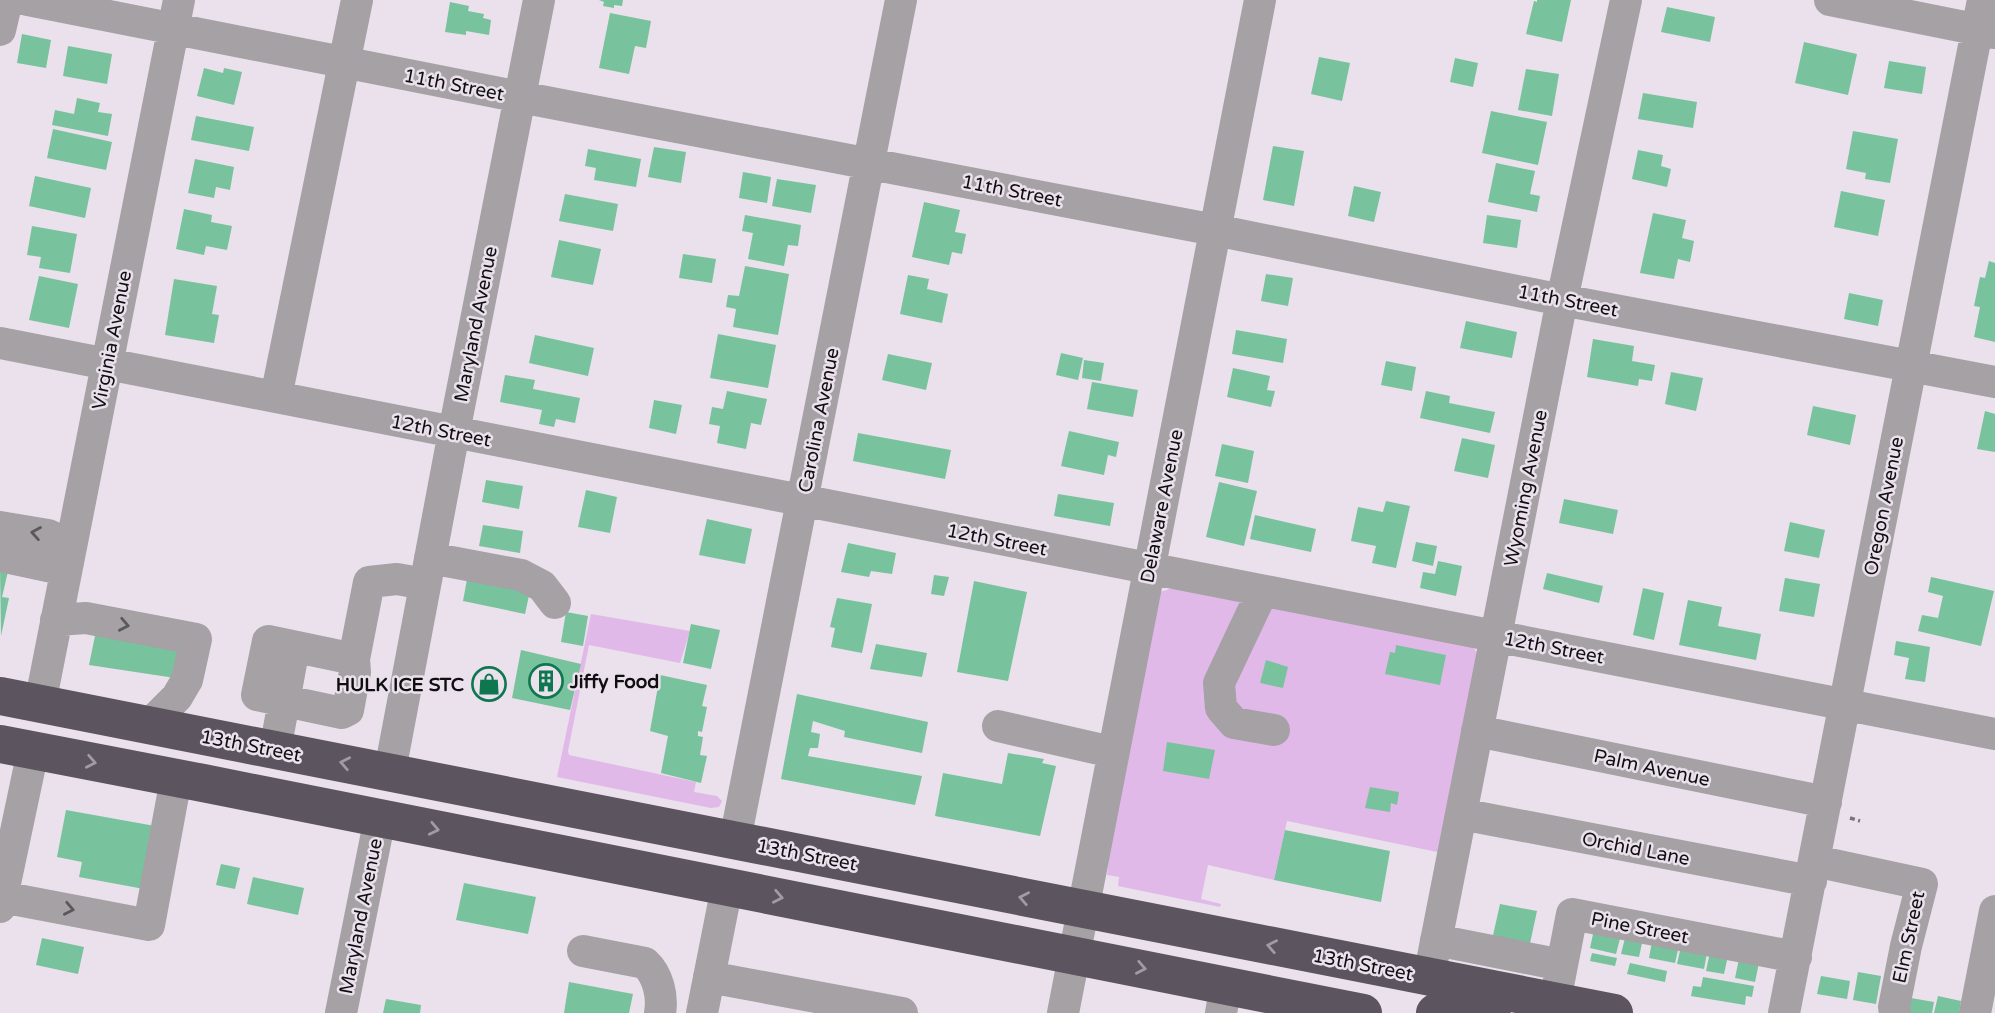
<svg xmlns="http://www.w3.org/2000/svg" width="1995" height="1013" font-family="'Varela Round',sans-serif">
<rect width="100%" height="100%" fill="#eae1ec"/>
<path fill="#e1b9e9" d="M 1179,586 L 1471,644 L 1480,657 L 1442,853 L 1287,821 L 1274,880 L 1208,865 L 1201,899 L 1221,904 L 1220,907 L 1118,886 L 1119,877 L 1107,875 L 1112,826 L 1157,593 Z
M 591,614 L 690,631 L 680,663 L 589,645 L 568,751 L 569,755 L 696,782 L 694,792 L 717,796 L 722,801 L 719,807 L 711,808 L 557,777 Z"/>
<path fill="#78c29d" d="M 599,0 L 623,0 L 622,6 L 614,5 L 614,8 L 603,6 L 604,2 Z
M 1537,0 L 1571,0 L 1562,42 L 1526,34 L 1534,1 L 1537,2 Z
M 450,2 L 469,6 L 468,11 L 484,14 L 483,18 L 491,20 L 489,35 L 466,31 L 466,35 L 445,32 Z
M 1667,7 L 1715,17 L 1710,42 L 1661,32 Z
M 610,13 L 651,21 L 646,48 L 635,46 L 629,74 L 599,68 Z
M 22,34 L 51,40 L 46,68 L 17,63 Z
M 1804,42 L 1857,54 L 1848,95 L 1795,83 Z
M 68,46 L 112,54 L 107,84 L 63,76 Z
M 1319,57 L 1350,63 L 1342,101 L 1311,94 Z
M 1455,58 L 1478,63 L 1473,87 L 1450,82 Z
M 1889,61 L 1926,67 L 1922,94 L 1884,88 Z
M 204,68 L 223,73 L 224,68 L 242,72 L 234,105 L 197,96 Z
M 1526,69 L 1559,74 L 1552,116 L 1518,110 Z
M 1643,93 L 1697,102 L 1693,128 L 1638,119 Z
M 77,98 L 100,103 L 98,112 L 112,114 L 108,136 L 52,125 L 55,110 L 74,114 Z
M 1491,111 L 1547,122 L 1538,165 L 1482,153 Z
M 196,116 L 254,127 L 249,151 L 191,140 Z
M 53,129 L 112,142 L 106,170 L 47,158 Z
M 1853,131 L 1898,139 L 1890,183 L 1865,179 L 1866,173 L 1846,169 Z
M 1273,146 L 1304,151 L 1294,206 L 1263,200 Z
M 654,147 L 686,152 L 681,183 L 648,177 Z
M 588,149 L 641,159 L 636,187 L 594,180 L 596,168 L 585,166 Z
M 1638,150 L 1663,155 L 1661,166 L 1671,169 L 1667,187 L 1632,179 Z
M 195,159 L 234,167 L 230,190 L 216,187 L 214,198 L 188,193 Z
M 1496,163 L 1535,171 L 1530,194 L 1540,196 L 1537,212 L 1488,202 Z
M 743,172 L 771,177 L 767,203 L 739,198 Z
M 35,176 L 91,188 L 85,218 L 29,206 Z
M 777,179 L 816,185 L 811,213 L 772,206 Z
M 1354,186 L 1381,192 L 1374,222 L 1348,216 Z
M 1841,191 L 1885,200 L 1878,236 L 1834,227 Z
M 565,194 L 618,204 L 613,231 L 559,221 Z
M 924,202 L 960,210 L 955,232 L 966,234 L 962,254 L 952,252 L 949,265 L 912,257 Z
M 184,209 L 212,215 L 211,222 L 232,226 L 227,250 L 206,246 L 204,255 L 176,249 Z
M 1653,213 L 1686,220 L 1682,238 L 1694,241 L 1690,262 L 1678,259 L 1674,279 L 1640,273 Z
M 745,215 L 801,225 L 798,246 L 788,245 L 784,266 L 748,259 L 753,233 L 742,231 Z
M 1487,215 L 1521,220 L 1517,248 L 1483,243 Z
M 32,226 L 77,234 L 70,273 L 39,268 L 41,257 L 27,255 Z
M 559,240 L 601,249 L 593,285 L 551,277 Z
M 683,254 L 716,259 L 712,283 L 679,278 Z
M 1989,261 L 1995,263 L 1995,342 L 1974,337 L 1980,307 L 1974,306 L 1980,277 L 1985,278 Z
M 745,266 L 789,274 L 778,335 L 733,327 L 736,309 L 726,307 L 728,295 L 739,296 Z
M 1266,274 L 1293,278 L 1288,306 L 1261,301 Z
M 908,275 L 929,279 L 927,289 L 948,294 L 942,323 L 900,314 Z
M 39,276 L 78,284 L 69,328 L 29,320 Z
M 174,279 L 217,286 L 212,314 L 219,315 L 214,343 L 165,335 Z
M 1849,293 L 1883,300 L 1878,326 L 1844,319 Z
M 1466,321 L 1517,332 L 1512,358 L 1460,348 Z
M 1236,330 L 1287,339 L 1283,363 L 1232,354 Z
M 718,334 L 776,345 L 768,388 L 710,378 Z
M 535,335 L 594,348 L 588,376 L 529,363 Z
M 1593,339 L 1634,346 L 1632,361 L 1655,365 L 1652,381 L 1639,379 L 1638,386 L 1587,377 Z
M 1061,353 L 1083,358 L 1078,380 L 1056,375 Z
M 888,354 L 932,363 L 926,390 L 882,380 Z
M 1084,360 L 1104,363 L 1101,381 L 1082,378 Z
M 1386,361 L 1416,367 L 1412,391 L 1381,385 Z
M 1233,368 L 1270,376 L 1267,390 L 1275,391 L 1271,407 L 1227,397 Z
M 1671,372 L 1703,378 L 1696,411 L 1665,404 Z
M 505,375 L 535,380 L 533,389 L 580,398 L 575,423 L 556,419 L 554,427 L 539,424 L 542,410 L 500,402 Z
M 1092,382 L 1138,390 L 1133,417 L 1087,409 Z
M 727,391 L 767,399 L 761,425 L 751,423 L 746,449 L 717,443 L 720,426 L 709,424 L 712,407 L 723,409 Z
M 1426,391 L 1450,396 L 1449,403 L 1495,412 L 1490,433 L 1420,418 Z
M 654,400 L 682,405 L 676,434 L 649,428 Z
M 1813,406 L 1856,415 L 1850,445 L 1807,435 Z
M 1985,411 L 1995,414 L 1995,452 L 1977,449 Z
M 1069,431 L 1119,442 L 1116,457 L 1108,455 L 1104,475 L 1061,466 Z
M 858,433 L 951,450 L 945,479 L 853,461 Z
M 1462,438 L 1495,445 L 1488,478 L 1454,471 Z
M 1222,444 L 1254,451 L 1248,483 L 1215,476 Z
M 486,480 L 523,486 L 519,509 L 482,502 Z
M 1219,482 L 1257,491 L 1244,546 L 1206,537 Z
M 586,490 L 617,497 L 610,533 L 578,527 Z
M 1058,494 L 1114,503 L 1110,526 L 1054,516 Z
M 1564,499 L 1618,510 L 1613,534 L 1559,523 Z
M 1386,501 L 1410,506 L 1396,568 L 1372,563 L 1376,546 L 1351,541 L 1358,507 L 1383,512 Z
M 1255,515 L 1316,529 L 1311,552 L 1250,539 Z
M 707,519 L 752,529 L 745,564 L 699,555 Z
M 1790,522 L 1825,530 L 1819,558 L 1784,551 Z
M 483,525 L 523,531 L 520,553 L 479,546 Z
M 1416,542 L 1437,546 L 1433,566 L 1412,561 Z
M 848,543 L 896,553 L 892,574 L 871,571 L 869,577 L 841,572 Z
M 1438,561 L 1462,566 L 1456,596 L 1420,588 L 1423,572 L 1435,574 Z
M 0,565 L 9,567 L 2,597 L 9,598 L 1,636 Z
M 1547,573 L 1603,586 L 1599,603 L 1543,589 Z
M 468,574 L 531,586 L 525,614 L 463,601 Z
M 934,575 L 949,577 L 944,596 L 931,594 Z
M 1931,577 L 1994,591 L 1981,646 L 1918,631 L 1922,615 L 1938,618 L 1943,596 L 1928,592 Z
M 1785,578 L 1820,584 L 1814,617 L 1779,611 Z
M 974,581 L 1027,592 L 1008,681 L 957,672 Z
M 1643,588 L 1664,593 L 1654,640 L 1633,635 Z
M 837,598 L 872,604 L 862,653 L 831,647 L 835,628 L 830,627 Z
M 1688,600 L 1722,607 L 1718,626 L 1761,634 L 1756,660 L 1679,645 Z
M 566,612 L 588,616 L 583,646 L 561,642 Z
M 691,624 L 720,630 L 711,669 L 683,663 Z
M 96,631 L 181,647 L 175,678 L 89,665 Z
M 1896,641 L 1930,647 L 1925,682 L 1905,679 L 1909,658 L 1894,655 Z
M 876,644 L 927,653 L 922,677 L 870,669 Z
M 1396,645 L 1446,655 L 1440,685 L 1385,674 L 1390,652 L 1395,653 Z
M 521,650 L 581,664 L 570,710 L 512,698 Z
M 1266,660 L 1288,667 L 1283,688 L 1260,683 Z
M 660,675 L 707,685 L 702,706 L 707,707 L 702,732 L 698,731 L 698,736 L 703,737 L 700,755 L 707,756 L 701,783 L 661,773 L 668,736 L 650,731 Z
M 797,694 L 928,722 L 922,753 L 844,737 L 845,731 L 813,721 L 811,732 L 820,734 L 818,748 L 810,748 L 808,756 L 922,776 L 915,805 L 781,779 Z
M 1167,742 L 1215,750 L 1209,779 L 1163,771 Z
M 1008,753 L 1044,759 L 1042,763 L 1056,766 L 1040,836 L 935,816 L 943,773 L 1002,784 Z
M 1370,787 L 1399,792 L 1397,805 L 1391,803 L 1390,812 L 1365,808 Z
M 66,810 L 155,826 L 144,889 L 79,877 L 82,862 L 57,857 Z
M 1285,830 L 1390,851 L 1381,902 L 1274,880 Z
M 221,864 L 240,868 L 235,889 L 216,885 Z
M 253,877 L 304,888 L 298,915 L 247,904 Z
M 464,883 L 536,897 L 528,934 L 456,920 Z
M 1500,904 L 1537,911 L 1529,948 L 1492,940 Z
M 1595,925 L 1622,931 L 1616,954 L 1590,948 Z
M 1627,930 L 1644,934 L 1639,957 L 1621,954 Z
M 1653,936 L 1680,941 L 1675,963 L 1649,958 Z
M 42,938 L 84,947 L 78,974 L 36,965 Z
M 1682,942 L 1708,948 L 1704,969 L 1677,964 Z
M 1711,947 L 1729,951 L 1724,974 L 1706,971 Z
M 1592,953 L 1617,958 L 1615,966 L 1590,961 Z
M 1740,954 L 1760,958 L 1755,982 L 1735,978 Z
M 1630,963 L 1667,971 L 1665,982 L 1627,974 Z
M 1858,972 L 1881,976 L 1876,1004 L 1853,1000 Z
M 1821,976 L 1850,981 L 1847,999 L 1817,994 Z
M 1703,977 L 1754,986 L 1752,997 L 1746,996 L 1745,1005 L 1691,996 L 1693,986 L 1701,987 Z
M 569,982 L 633,994 L 629,1013 L 564,1013 Z
M 1938,996 L 1961,1001 L 1959,1013 L 1934,1013 Z
M 1911,998 L 1934,1002 L 1932,1013 L 1908,1013 Z
M 386,999 L 421,1005 L 420,1013 L 383,1013 Z"/>
<g fill="none" stroke-linecap="round" stroke-linejoin="round">
<path stroke="#78727a" stroke-width="3.5" stroke-dasharray="5 3.5" stroke-linecap="butt" d="M 1850,818 L 1860,821"/>
<path stroke="#a5a1a5" stroke-width="32" d="M 28,0 L 520,97 L 1215,230 L 1562,300 L 1995,382
M 1830,0 L 1995,33
M 0,30 L 7,0
M 0,343 L 1995,734
M 276,397 L 357,0
M 0,527 L 48,535 L 71,546
M 0,556 L 66,570
M 430,558 L 521,575 L 542,586 L 555,603
M 1262,592 L 1219,683 L 1221,708 L 1234,723 L 1274,730
M 56,620 L 86,618 L 196,639 L 187,680 L 177,697 L 149,725
M 354,659 L 355,672 L 348,710 L 342,713 L 257,695 L 268,641 L 354,659 L 369,582 L 397,579 L 425,584
M 40,704 L 179,0
M 998,726 L 1112,752
M 1477,731 L 1826,802
M 275,750 L 294,647
M 390,771 L 454,432 L 539,0
M 1461,814 L 1811,881
M 735,840 L 901,0
M 1815,861 L 1922,884 L 1906,946 L 1894,1007 L 1895,1013
M 2,897 L 149,925 L 176,779
M 0,907 L 33,751
M 1436,940 L 1562,965
M 583,951 L 645,963 C 658,975 663,996 660,1013
M 709,977 L 902,1013
M 1429,977 L 1562,300 L 1626,0
M 1555,1001 L 1572,914 L 1796,957
M 341,1013 L 380,818
M 702,1013 L 727,887
M 1063,1013 L 1260,0
M 1221,1013 L 1226,985
M 1784,1013 L 1983,0
M 1975,1013 L 1995,911"/>
<path stroke="#5c545e" stroke-width="38" d="M 0,696 L 1614,1013
M 0,744 L 203,783 L 1363,1013
M 1435,1013 L 1452,1002 L 1492,1010"/>
</g>
<defs><path id="oneway-chevron" d="M-2-3.5L2.5 0L-2 3.5" fill="none" stroke-width="1.6" stroke-linecap="round" stroke-linejoin="round" transform="scale(1.75)"/></defs>
<g stroke="#5b585c">
<use href="#oneway-chevron" transform="translate(36 533) rotate(-170)"/>
<use href="#oneway-chevron" transform="translate(124 625) rotate(11)"/>
<use href="#oneway-chevron" transform="translate(69 909) rotate(11)"/>
</g>
<g stroke="#a39aa5">
<use href="#oneway-chevron" transform="translate(91 762) rotate(11)"/>
<use href="#oneway-chevron" transform="translate(345 763) rotate(-169)"/>
<use href="#oneway-chevron" transform="translate(434 829) rotate(12)"/>
<use href="#oneway-chevron" transform="translate(778 897) rotate(11)"/>
<use href="#oneway-chevron" transform="translate(1024 898) rotate(-169)"/>
<use href="#oneway-chevron" transform="translate(1272 946) rotate(-169)"/>
<use href="#oneway-chevron" transform="translate(1141 968) rotate(11)"/>
</g>
<defs>
<g id="building-ring" transform="scale(1.75)"><circle r="9.5" fill="#eae1ec" stroke="#0e7750" stroke-width="1.5"/><path d="M-4-6H4V6H1V3H-1V6H-4ZM-2.5-4.3h1.7v1.8h-1.7ZM.8-4.3h1.7v1.8H.8ZM-2.5-1h1.7V.8h-1.7ZM.8-1h1.7V.8H.8Z" fill="#0e7750"/></g>
<g id="shop-ring" transform="scale(1.75)"><circle r="9.5" fill="#eae1ec" stroke="#0e7750" stroke-width="1.5"/><path d="M-5-2.5h2.3a2.7 3.5 0 0 1 5.4 0H5L5.5 6h-11ZM-1.5-2.5h3a1.5 2.3 0 0 0-3 0Z" fill="#0e7750"/></g>
</defs>
<g fill-rule="evenodd">
<use href="#building-ring" x="546" y="681"/>
<use href="#shop-ring" x="489" y="684"/>
</g>
<g text-anchor="middle" stroke-width="5" stroke-linejoin="round" paint-order="stroke">
<g font-size="19" fill="#110e12" stroke="#eae1ec">
<text transform="translate(454 84) rotate(11)" y="7">11th Street</text>
<text transform="translate(1012 190) rotate(11)" y="7">11th Street</text>
<text transform="translate(1568 300) rotate(11)" y="7">11th Street</text>
<text transform="translate(475 324) rotate(-79)" y="7">Maryland Avenue</text>
<text transform="translate(111 340) rotate(-79)" y="7">Virginia Avenue</text>
<text transform="translate(818 420) rotate(-79)" y="7">Carolina Avenue</text>
<text transform="translate(441 430) rotate(11)" y="7">12th Street</text>
<text transform="translate(1525 488) rotate(-79)" y="7">Wyoming Avenue</text>
<text transform="translate(1161 506) rotate(-79)" y="7">Delaware Avenue</text>
<text transform="translate(1883 506) rotate(-79)" y="7">Oregon Avenue</text>
<text transform="translate(997 539) rotate(11)" y="7">12th Street</text>
<text transform="translate(1554 647) rotate(11)" y="7">12th Street</text>
<text transform="translate(251 745) rotate(11)" y="7">13th Street</text>
<text transform="translate(1652 767) rotate(12)" y="7">Palm Avenue</text>
<text transform="translate(1636 848) rotate(11)" y="7">Orchid Lane</text>
<text transform="translate(807 854) rotate(11)" y="7">13th Street</text>
<text transform="translate(360 916) rotate(-79)" y="7">Maryland Avenue</text>
<text transform="translate(1640 927) rotate(11)" y="7">Pine Street</text>
<text transform="translate(1908 937) rotate(-78)" y="7">Elm Street</text>
<text transform="translate(1363 964) rotate(11)" y="7">13th Street</text>
</g>
<g font-size="19" font-weight="bold" fill="#110e12" stroke="#eae1ec" text-anchor="start">
<text x="570" y="688">Jiffy Food</text>
<text x="464" y="691" text-anchor="end">HULK ICE STC</text>
</g>
</g>
</svg>
